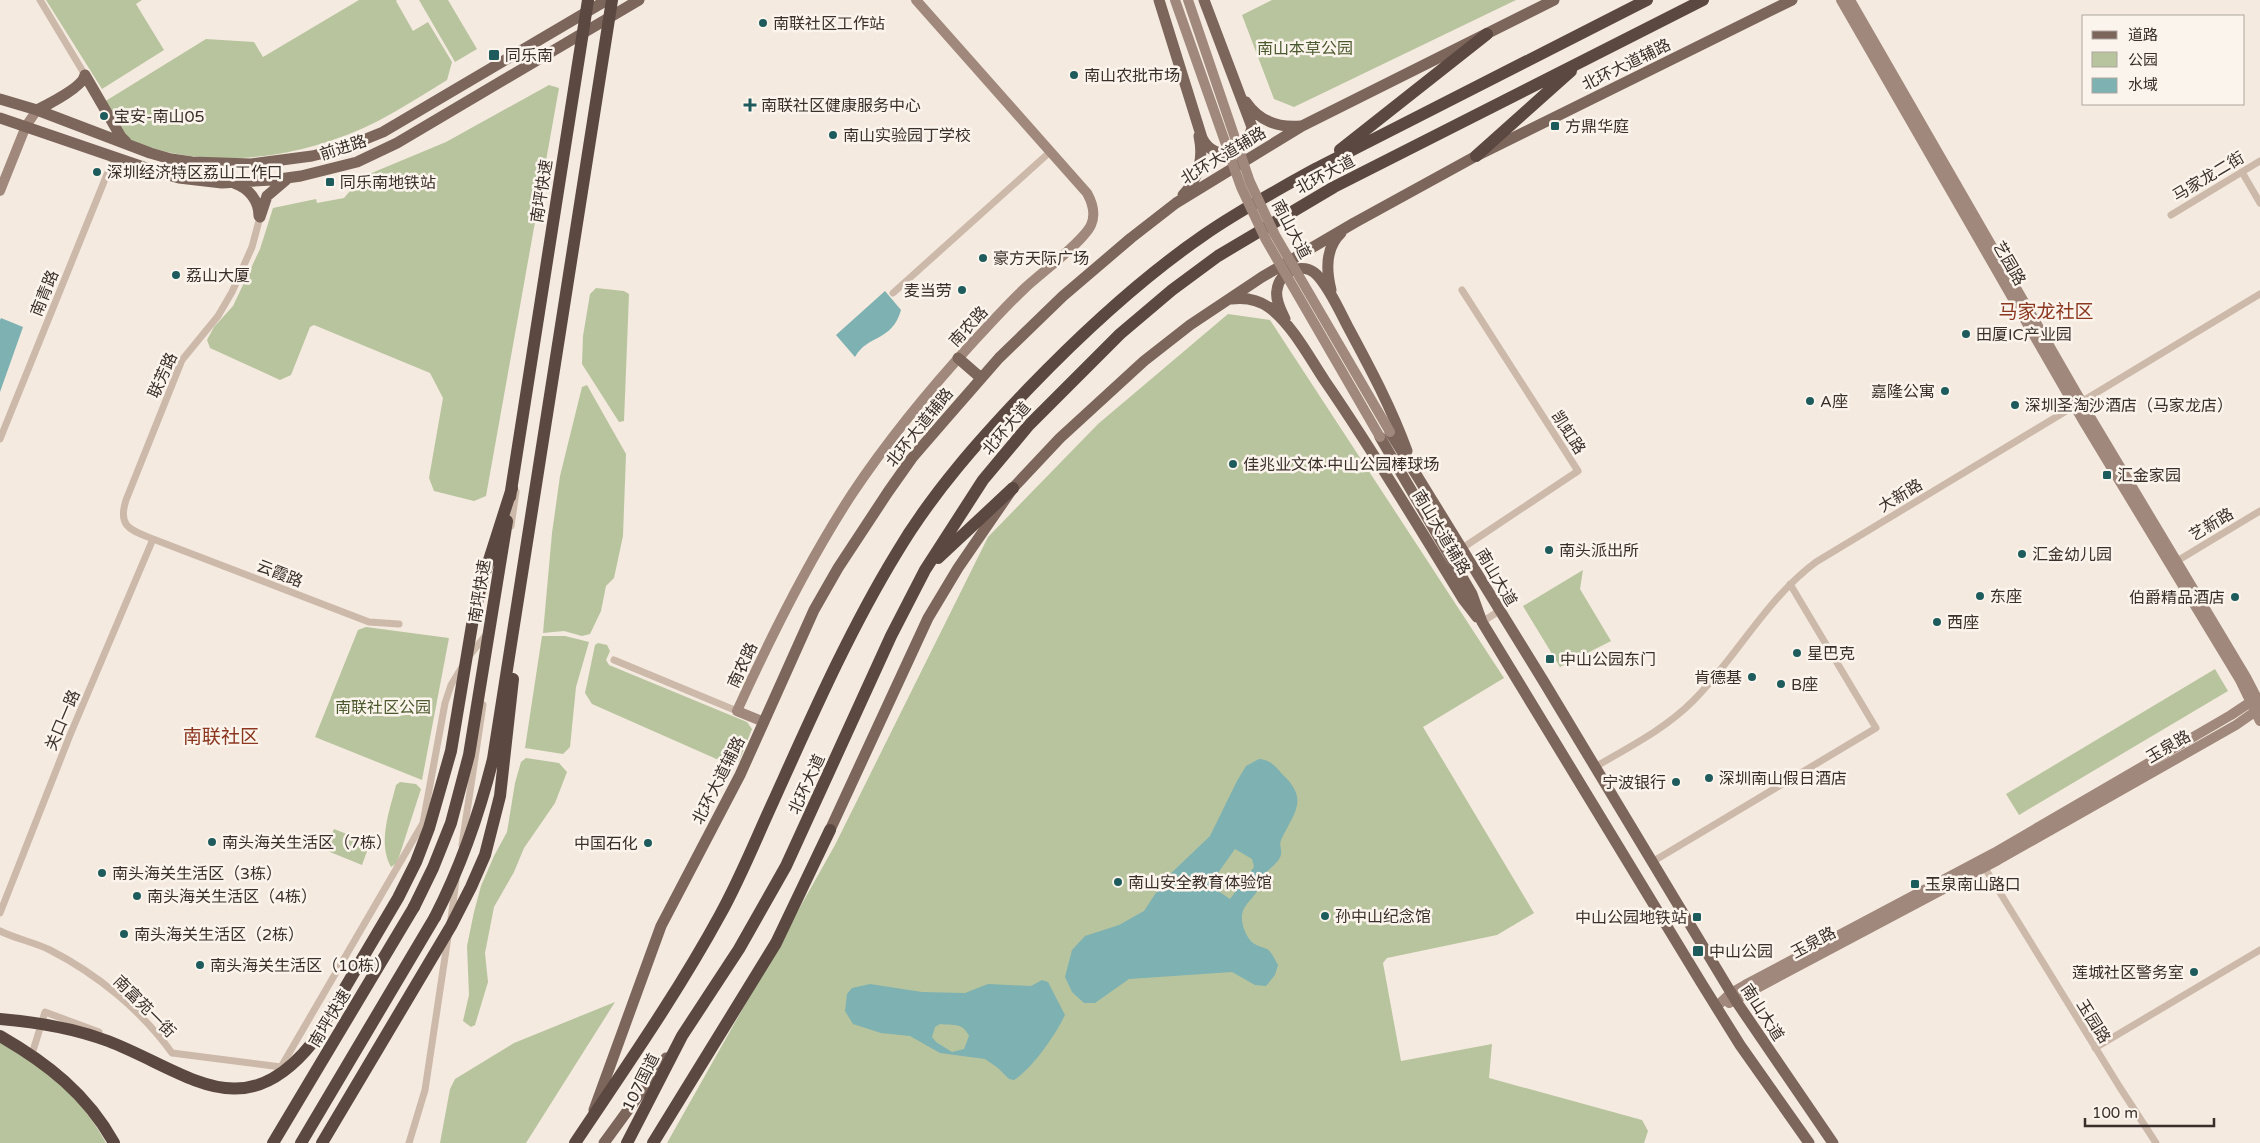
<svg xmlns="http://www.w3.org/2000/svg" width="2260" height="1143" font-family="'Varela Round','Noto Sans SC',sans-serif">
<rect width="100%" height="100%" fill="#f4eadf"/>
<path fill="#b8c49e" d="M 46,0 L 142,0 L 136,4 L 164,50 L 102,89 Z
M 359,0 L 397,0 L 396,1 L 413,31 L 428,22 L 452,62 L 447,80 C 424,94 401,109 378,121 C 303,159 210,172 131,141 L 126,136 L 104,102 L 206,39 L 254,42 L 263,57 Z
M 419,0 L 448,0 L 477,49 L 455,62 Z
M 1272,0 L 1516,0 L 1294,107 L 1274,99 L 1242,15 Z
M 549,85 L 559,88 L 486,496 L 474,501 L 434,491 L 429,478 L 443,398 L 430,373 L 314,325 L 310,327 L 291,375 L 280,380 L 210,348 L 207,340 L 214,327 L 233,306 L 260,249 L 273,208 L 316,199 L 317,203 L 344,198 L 362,177 L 446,142 Z
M 596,288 L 624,291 L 629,294 L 624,421 L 619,422 L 582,364 L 583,336 L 590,294 Z
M 1228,314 L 1270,320 L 1504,678 L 1423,727 L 1534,913 L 1497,935 L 1387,958 L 1383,963 L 1401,1061 L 1492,1044 L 1489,1078 L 1642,1120 L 1648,1131 L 1644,1143 L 667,1143 L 835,845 L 988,537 L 1098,424 Z
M 587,385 L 626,454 L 623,536 L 614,578 L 606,586 L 601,611 L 590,634 L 582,636 L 564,631 L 543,633 L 552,533 L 560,476 L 582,387 Z
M 1583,570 L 1580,589 L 1611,641 L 1560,667 L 1523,606 Z
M 366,627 L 449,638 L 422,780 L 315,737 L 358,630 Z
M 542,636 L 565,636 L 589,642 L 576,687 L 570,747 L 563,754 L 525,748 Z
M 598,643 L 607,645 L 610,651 L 606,660 L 609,665 L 747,722 L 752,729 L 739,761 L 730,765 L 592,704 L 585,693 L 595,645 Z
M 2215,669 L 2228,691 L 2019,815 L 2006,794 Z
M 526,758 L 559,763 L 567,772 L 555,803 L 524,848 L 514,872 L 494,907 L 485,953 L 488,982 L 475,1025 L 471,1027 L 463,1021 L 469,995 L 467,946 L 474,912 L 481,886 L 494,856 L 507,832 L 515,783 L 521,762 Z
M 400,782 L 416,784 L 421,789 L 397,863 L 391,867 C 377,842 390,810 396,785 Z
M 334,829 L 370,843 L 362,865 L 325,850 Z
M 615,1002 L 526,1143 L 440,1143 L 450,1089 L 455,1079 L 514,1043 Z
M 0,1043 C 43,1064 84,1101 106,1143 L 0,1143 Z"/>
<path fill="#7db1b2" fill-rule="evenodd" d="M 885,291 L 901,310 C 892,342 868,334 855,357 L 836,335 Z
M 1,318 L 23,327 L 0,392 L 0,320 Z
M 1259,759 C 1271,760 1275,766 1283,775 C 1310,800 1293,814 1281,840 C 1279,845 1282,850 1281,855 C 1278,864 1269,868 1264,875 C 1260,881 1260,887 1256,893 C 1251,900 1243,906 1242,915 C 1241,924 1246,937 1253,943 C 1257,946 1263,947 1267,949 C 1272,952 1275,960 1278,965 L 1275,975 L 1266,986 L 1255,985 L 1232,972 L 1129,979 L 1095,1003 L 1084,1003 L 1072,992 L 1065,977 L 1072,950 L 1085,936 L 1119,925 L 1144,911 L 1165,879 L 1210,836 L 1237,781 L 1246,766 ZM 1235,849 L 1252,859 L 1254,867 L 1230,899 L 1214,888 L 1213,880 Z
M 1042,980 L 1048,982 L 1065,1015 C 1056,1034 1032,1069 1014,1080 L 1009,1079 L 998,1068 L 985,1059 L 940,1053 L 910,1036 L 881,1033 L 853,1024 L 845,1011 L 847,994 L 852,988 L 870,984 L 922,992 L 965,993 L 988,984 L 1031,986 ZM 940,1024 C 955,1026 962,1022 969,1036 L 964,1049 L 952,1052 L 936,1042 L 932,1037 L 935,1027 Z"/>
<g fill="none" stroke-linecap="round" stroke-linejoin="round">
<path stroke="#cdb9aa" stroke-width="7" d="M 40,0 L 85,75
M 2242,172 L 2260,203
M 2171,215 L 2260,161
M 260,217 L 252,247 L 232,292 L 218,316 L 182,360 L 126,500 C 117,528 132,530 153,539 L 369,622 L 399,624
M 893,293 L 1051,151
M 0,439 L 114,157
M 511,526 L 516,492
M 1461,549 L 1578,471 L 1462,290
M 2177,561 L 2260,511
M 1482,622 L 1499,611
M 469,656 L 486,635
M 614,660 L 737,711
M 1595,767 C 1629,747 1665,729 1693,701 C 1736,658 1766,599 1816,562 L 2260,294
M 462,845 L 483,705
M 1652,862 L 1876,728 L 1790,584
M 1983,865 L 2119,1086 L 2156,1143
M 0,913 L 70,735 L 153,539
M 451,919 L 456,880
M 0,931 C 16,939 34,942 50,950 C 97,974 141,1010 172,1053 L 281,1067 L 423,823 L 445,703 L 451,685 L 462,667
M 2095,1048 L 2260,950
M 32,1054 L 45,1012 L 99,1032
M 409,1143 L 425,1090 L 448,937"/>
<path stroke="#a1887c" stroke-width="10" d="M 1841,0 L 2085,424 L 2240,680 L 2260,721
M 1850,0 L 2092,420 L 2246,677 L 2260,704
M 0,191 L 26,126 L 37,110
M 764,722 L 737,711 C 771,636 807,563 852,494 C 888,440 929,390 973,342 C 990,324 1007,305 1025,288 C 1040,274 1084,241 1091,225 C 1096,214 1092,202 1087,193 L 916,0
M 1729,1003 L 1998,860 L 2236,725 L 2260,708
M 1716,1007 L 1731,993 L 1745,985 L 1994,853 L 2231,715 L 2255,699"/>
<path stroke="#7c655b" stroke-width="11" d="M 1159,0 L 1202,138 C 1215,164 1247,154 1252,127 L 1204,0
M 85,75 L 121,137 L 126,142
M 0,99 L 37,110 L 150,153 L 171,159 L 192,162 L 251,164 L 312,156 L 341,149 L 383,132 L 607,0
M 1246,102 C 1259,121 1279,128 1301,126
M 37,110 C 47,105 83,87 85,75
M 0,118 L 161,173 L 179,178 L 222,183 L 272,180 L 301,176 L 357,162 L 397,143 L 639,0
M 234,183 C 249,188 259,201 259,216
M 1183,195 C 1199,178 1204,159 1199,136
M 260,217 L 267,196 L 287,179
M 1331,290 C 1326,270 1325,248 1341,233
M 1231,299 C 1246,297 1258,299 1270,308 C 1293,326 1309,357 1325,381 C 1374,452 1418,526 1463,599 L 1477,617
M 1285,319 C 1281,310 1275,300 1277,290 C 1279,271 1303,261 1317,275 C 1330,289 1339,310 1348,327 C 1370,368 1391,407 1407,451
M 958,358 L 981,378
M 1390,432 L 1544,682 L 1736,1001 L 1833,1143
M 1380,437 L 1472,594 L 1482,622 L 1702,984 L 1740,1045 L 1809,1143
M 830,830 L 928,618 L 958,568 L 1013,488 L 1060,438 L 1144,361 L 1190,325 L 1262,277 L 1354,223 L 1476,156 L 1792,0
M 594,1110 L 661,926 L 740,775 L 814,610 L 838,568 L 888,492 L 912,458 L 944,421 L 999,358 L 1063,296 L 1131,238 L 1176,203 L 1302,126 L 1554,0
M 604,1143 L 666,1058"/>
<path stroke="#5b4841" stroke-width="12" d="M 1340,150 L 1487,34
M 1476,156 L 1571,71
M 938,558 L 1013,488
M 0,1036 C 47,1063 87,1094 114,1143
M 273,1143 L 414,907
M 301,1143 L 435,917
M 575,1143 C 625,1068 677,994 720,915 C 740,879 756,839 773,802 C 811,718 848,633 896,554 C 932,493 980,439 1029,388 C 1083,332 1140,279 1204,235 C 1240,210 1279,189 1317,168 L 1647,0
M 627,1143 L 682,1036 L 739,949 L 786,866 L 891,636 L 925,570 L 983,480 L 1029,425 L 1120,334 L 1172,290 L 1218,256 L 1334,187 L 1703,0
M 653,1143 L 776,943 L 830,830"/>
<path stroke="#a1887c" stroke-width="10" d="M 1175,0 L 1241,187 L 1266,240 L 1380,437
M 1188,0 L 1250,182 L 1275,235 L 1390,432"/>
<path stroke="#5b4841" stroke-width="12" d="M 510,497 L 588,0
M 414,907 L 433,868 L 451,823 L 469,755 L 507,521
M 435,917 C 461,866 479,815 493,759 L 612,0
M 0,1019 C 37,1022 73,1028 108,1041 C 188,1072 243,1130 313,1042 L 398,898 L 416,862 L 429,828 L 451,751 L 473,619 L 482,582 L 512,488
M 322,1143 L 451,926 L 471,887 L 485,855 L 500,796 L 513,679"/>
</g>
<g fill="#1e5b5d" stroke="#fbf4ec" stroke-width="2">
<circle cx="763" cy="23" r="5"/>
<rect x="488" y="49" width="12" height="12" rx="2.5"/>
<circle cx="1074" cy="75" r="5"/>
<path d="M747.5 97.5h5v5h5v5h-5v5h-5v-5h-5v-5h5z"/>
<circle cx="104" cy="116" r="5"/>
<rect x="1550" y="121" width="10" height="10" rx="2.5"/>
<circle cx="833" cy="135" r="5"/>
<circle cx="97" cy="172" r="5"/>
<rect x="325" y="177" width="10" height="10" rx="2.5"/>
<circle cx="983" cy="258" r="5"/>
<circle cx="176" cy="275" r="5"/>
<circle cx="962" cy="290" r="5"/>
<circle cx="1966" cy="334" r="5"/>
<circle cx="1945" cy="391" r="5"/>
<circle cx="1810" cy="401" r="5"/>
<circle cx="2015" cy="405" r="5"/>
<circle cx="1233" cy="464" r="5"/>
<rect x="2102" y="470" width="10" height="10" rx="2.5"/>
<circle cx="1549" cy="550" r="5"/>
<circle cx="2022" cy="554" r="5"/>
<circle cx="1980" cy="596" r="5"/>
<circle cx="2235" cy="597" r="5"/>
<circle cx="1937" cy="622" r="5"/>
<circle cx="1797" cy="653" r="5"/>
<rect x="1545" y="654" width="10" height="10" rx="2.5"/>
<circle cx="1752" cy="677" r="5"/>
<circle cx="1781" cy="684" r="5"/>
<circle cx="1709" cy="778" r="5"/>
<circle cx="1676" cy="782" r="5"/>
<circle cx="212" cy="842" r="5"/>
<circle cx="648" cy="843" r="5"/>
<circle cx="102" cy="873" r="5"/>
<circle cx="1118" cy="882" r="5"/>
<rect x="1910" y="879" width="10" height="10" rx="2.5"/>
<circle cx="137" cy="896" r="5"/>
<circle cx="1325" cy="916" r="5"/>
<rect x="1692" y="912" width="10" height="10" rx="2.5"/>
<circle cx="124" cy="934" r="5"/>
<rect x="1692" y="945" width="12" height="12" rx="2.5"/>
<circle cx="200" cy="965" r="5"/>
<circle cx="2194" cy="972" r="5"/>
</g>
<g text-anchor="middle" stroke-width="5" stroke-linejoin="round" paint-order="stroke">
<g font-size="16" fill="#3a2f2a" stroke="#fbf4ec" text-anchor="start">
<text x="773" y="29">南联社区工作站</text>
<text x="505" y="61">同乐南</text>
<text x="1084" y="81">南山农批市场</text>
<text x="761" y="111">南联社区健康服务中心</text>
<text x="114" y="122">宝安-南山05</text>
<text x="1565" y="132">方鼎华庭</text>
<text x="843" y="141">南山实验园丁学校</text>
<text x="107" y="178">深圳经济特区荔山工作口</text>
<text x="340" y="188">同乐南地铁站</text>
<text x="993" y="264">豪方天际广场</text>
<text x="186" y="281">荔山大厦</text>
<text x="952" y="296" text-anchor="end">麦当劳</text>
<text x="1976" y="340">田厦IC产业园</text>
<text x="1935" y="397" text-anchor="end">嘉隆公寓</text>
<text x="1820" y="407">A座</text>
<text x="2025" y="411">深圳圣淘沙酒店（马家龙店）</text>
<text x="1243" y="470">佳兆业文体·中山公园棒球场</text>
<text x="2117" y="481">汇金家园</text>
<text x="1559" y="556">南头派出所</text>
<text x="2032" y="560">汇金幼儿园</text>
<text x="1990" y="602">东座</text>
<text x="2225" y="603" text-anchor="end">伯爵精品酒店</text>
<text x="1947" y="628">西座</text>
<text x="1807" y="659">星巴克</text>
<text x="1560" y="665">中山公园东门</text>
<text x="1742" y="683" text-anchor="end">肯德基</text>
<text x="1791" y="690">B座</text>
<text x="1719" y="784">深圳南山假日酒店</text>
<text x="1666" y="788" text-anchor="end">宁波银行</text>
<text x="222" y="848">南头海关生活区（7栋）</text>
<text x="638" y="849" text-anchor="end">中国石化</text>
<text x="112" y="879">南头海关生活区（3栋）</text>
<text x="1128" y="888">南山安全教育体验馆</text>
<text x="1925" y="890">玉泉南山路口</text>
<text x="147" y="902">南头海关生活区（4栋）</text>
<text x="1335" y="922">孙中山纪念馆</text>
<text x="1687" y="923" text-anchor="end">中山公园地铁站</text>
<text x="134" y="940">南头海关生活区（2栋）</text>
<text x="1709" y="957">中山公园</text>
<text x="210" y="971">南头海关生活区（10栋）</text>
<text x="2184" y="978" text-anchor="end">莲城社区警务室</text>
</g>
<g font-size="16" fill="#4a592d" stroke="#fbf4ec">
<text x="1305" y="54">南山本草公园</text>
<text x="383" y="713">南联社区公园</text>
</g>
<g font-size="16" fill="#3a2f2a" stroke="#fbf4ec">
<text transform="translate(1626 64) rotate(-26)" y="6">北环大道辅路</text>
<text transform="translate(343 147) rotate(-18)" y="6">前进路</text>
<text transform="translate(1223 155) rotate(-31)" y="6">北环大道辅路</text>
<text transform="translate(1325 174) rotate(-28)" y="6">北环大道</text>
<text transform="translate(2208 176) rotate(-31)" y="6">马家龙二街</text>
<text transform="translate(541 191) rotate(-81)" y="6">南坪快速</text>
<text transform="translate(1292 229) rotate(62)" y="6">南山大道</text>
<text transform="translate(2010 263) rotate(60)" y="6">艺园路</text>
<text transform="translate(44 293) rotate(-68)" y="6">南青路</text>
<text transform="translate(968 326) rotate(-47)" y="6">南农路</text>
<text transform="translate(162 375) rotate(-66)" y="6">联芳路</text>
<text transform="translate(919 427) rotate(-51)" y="6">北环大道辅路</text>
<text transform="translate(1006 428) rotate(-49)" y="6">北环大道</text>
<text transform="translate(1569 432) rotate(57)" y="6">凯虹路</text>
<text transform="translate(1900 495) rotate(-31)" y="6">大新路</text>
<text transform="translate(2211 524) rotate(-31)" y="6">艺新路</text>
<text transform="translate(1442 532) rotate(59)" y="6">南山大道辅路</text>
<text transform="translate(280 573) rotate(21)" y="6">云霞路</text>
<text transform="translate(1497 577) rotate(59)" y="6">南山大道</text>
<text transform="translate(479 591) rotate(-81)" y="6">南坪快速</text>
<text transform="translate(742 665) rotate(-65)" y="6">南农路</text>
<text transform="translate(62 720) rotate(-67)" y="6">关口一路</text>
<text transform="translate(2168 746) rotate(-30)" y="6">玉泉路</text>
<text transform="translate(718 780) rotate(-63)" y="6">北环大道辅路</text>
<text transform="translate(806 784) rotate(-65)" y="6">北环大道</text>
<text transform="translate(1813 942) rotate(-28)" y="6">玉泉路</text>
<text transform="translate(145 1006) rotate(45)" y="6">南富苑一街</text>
<text transform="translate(1763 1012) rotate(57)" y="6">南山大道</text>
<text transform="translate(329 1018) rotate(-59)" y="6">南坪快速</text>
<text transform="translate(2094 1021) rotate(58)" y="6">玉园路</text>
<text transform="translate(640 1082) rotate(-63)" y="6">107国道</text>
</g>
<g font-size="19" fill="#8c3720" stroke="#fbf4ec">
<text x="2046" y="318">马家龙社区</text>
<text x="221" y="743">南联社区</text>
</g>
</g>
<rect x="2082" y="15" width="162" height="90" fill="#fbf4ec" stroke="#aea59e"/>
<rect x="2092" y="31" width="25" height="8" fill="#7c655b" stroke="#aea59e"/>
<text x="2128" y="40" font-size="15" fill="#3a2f2a">道路</text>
<rect x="2092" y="52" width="25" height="15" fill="#b8c49e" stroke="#aea59e"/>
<text x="2128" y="65" font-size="15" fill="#3a2f2a">公园</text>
<rect x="2092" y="78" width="25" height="15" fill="#7db1b2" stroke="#aea59e"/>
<text x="2128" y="90" font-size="15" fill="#3a2f2a">水域</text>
<path d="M2085 1118v8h129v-8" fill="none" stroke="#3a2f2a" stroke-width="2.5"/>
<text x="2092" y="1118" font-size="15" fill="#3a2f2a" stroke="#fbf4ec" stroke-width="4" paint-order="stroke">100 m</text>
</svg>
